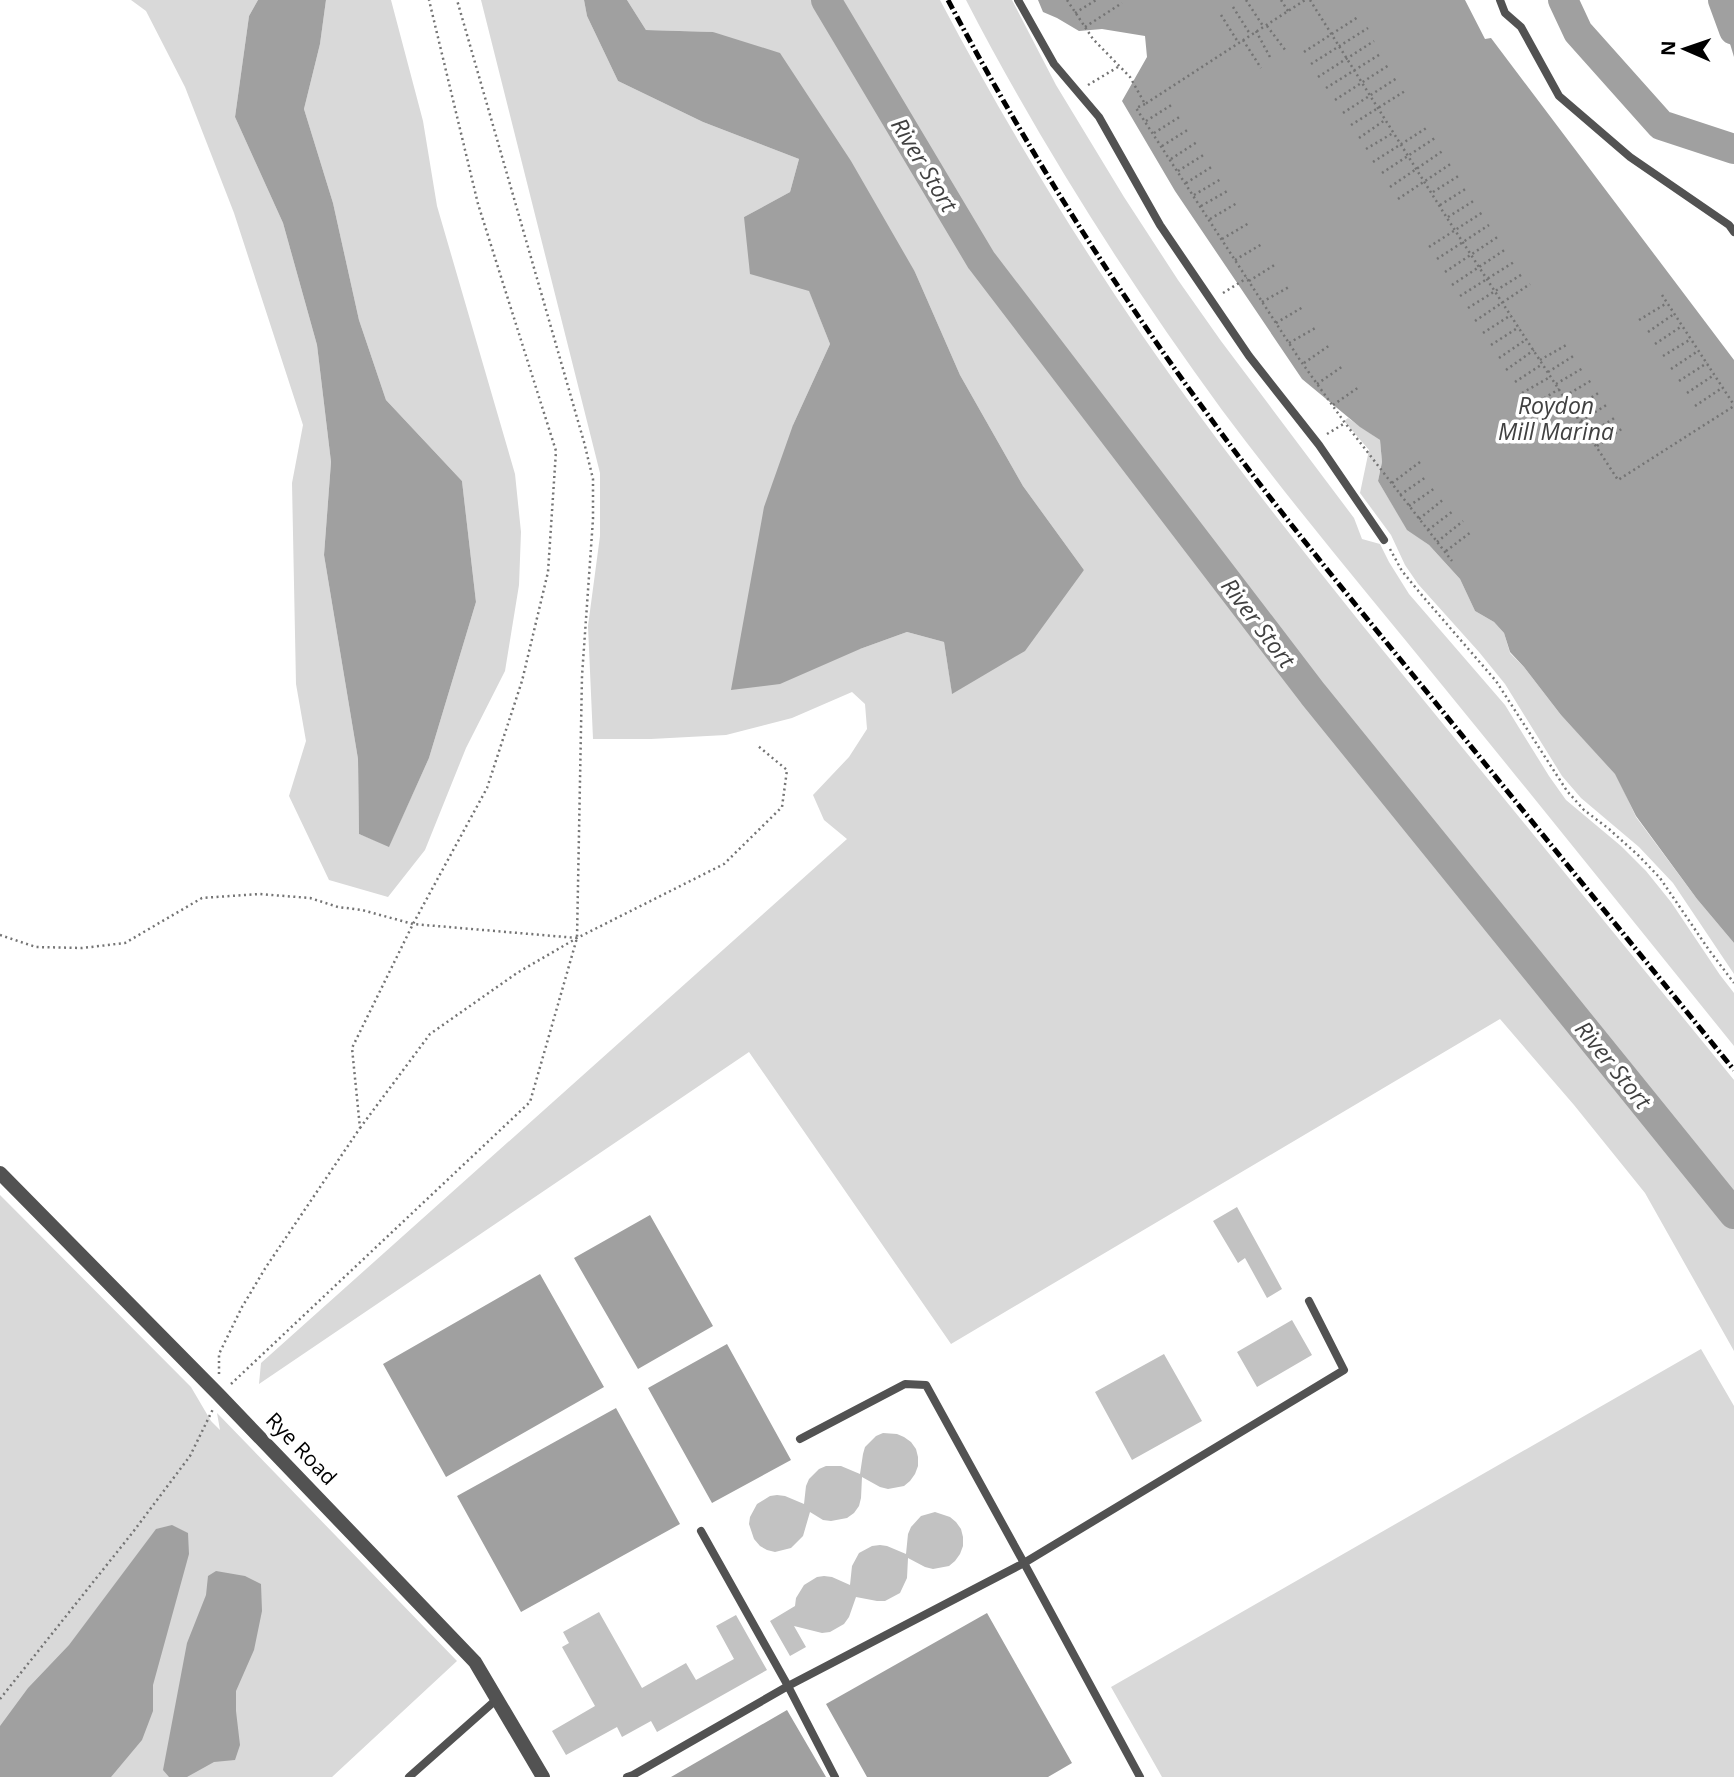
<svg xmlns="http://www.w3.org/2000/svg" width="1734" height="1777" font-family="'Open Sans',sans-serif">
<rect width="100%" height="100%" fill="#fff"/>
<path fill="#d9d9d9" d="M 131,0 L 258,0 L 249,16 L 235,117 L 283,223 L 317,345 L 331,462 L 324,555 L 358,759 L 359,834 L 389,846 L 429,758 L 476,602 L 462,481 L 386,400 L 359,320 L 333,203 L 304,109 L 320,44 L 326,0 L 391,0 L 423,121 L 437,206 L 515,474 L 521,532 L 519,585 L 505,671 L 466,748 L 425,850 L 388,897 L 329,880 L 289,796 L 306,741 L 296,684 L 292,483 L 303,425 L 234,213 L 185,87 L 146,11 Z
M 481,0 L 584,0 L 587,16 L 618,81 L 703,122 L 799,159 L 790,192 L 744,217 L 809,290 L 830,344 L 793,425 L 860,649 L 907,632 L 944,642 L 952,693 L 1084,570 L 1023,486 L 960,375 L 915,272 L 713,32 L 646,30 L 627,0 L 940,0 C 1001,116 1068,227 1142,335 C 1211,435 1287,531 1363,626 L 1734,1080 L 1734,1351 L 1645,1193 L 1574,1105 L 1500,1019 L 951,1344 L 749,1052 L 259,1384 L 261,1363 L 847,839 L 824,820 L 813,795 L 849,757 L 867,729 L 865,704 L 852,692 L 792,718 L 726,735 L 651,739 L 593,739 L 588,626 L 600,536 L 600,473 Z
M 966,0 L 1012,0 L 1056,85 L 1124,197 L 1178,280 L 1221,341 L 1354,518 L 1362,539 L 1380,544 L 1389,562 L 1409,594 L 1505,705 L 1549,776 L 1566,800 L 1621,846 L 1646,871 L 1671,902 L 1720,975 L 1734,993 L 1734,1046 C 1637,926 1540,805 1442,685 C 1368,594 1292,504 1222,410 C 1127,280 1040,143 966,0 Z
M 1348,418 L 1380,440 L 1382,462 L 1378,481 L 1407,529 L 1429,545 L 1460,579 L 1475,611 L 1494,622 L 1504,633 L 1510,653 L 1524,667 L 1561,715 L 1616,774 L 1636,817 L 1697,899 L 1734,943 L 1734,974 L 1673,883 L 1639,847 L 1581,798 L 1562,776 L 1505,684 L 1479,652 L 1418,584 L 1405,565 L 1391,535 L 1360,493 L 1369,450 L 1344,421 Z
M 0,1195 L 191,1387 L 211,1421 L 220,1430 L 217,1413 L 457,1661 L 332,1777 L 0,1777 Z
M 1701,1349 L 1734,1406 L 1734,1777 L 1162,1777 L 1111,1687 Z"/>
<path fill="#a0a0a0" d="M 258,0 L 326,0 L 320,44 L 304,109 L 333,203 L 359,320 L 386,400 L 462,481 L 476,602 L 429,758 L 389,847 L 359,834 L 358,759 L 324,555 L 331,462 L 317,345 L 283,223 L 235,117 L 249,16 Z
M 584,0 L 627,0 L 646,30 L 713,32 L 780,53 L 851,161 L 915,272 L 960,375 L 1023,486 L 1084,570 L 1025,651 L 952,694 L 944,642 L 907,632 L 860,649 L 780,684 L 731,690 L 764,507 L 793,425 L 830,344 L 809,291 L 750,274 L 744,217 L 790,192 L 799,159 L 703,122 L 618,81 L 587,16 Z
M 1038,0 L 1465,0 L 1485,39 L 1491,38 L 1734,360 L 1734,943 L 1697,899 L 1636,816 L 1615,774 L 1561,715 L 1524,667 L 1510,652 L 1504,633 L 1494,622 L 1475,611 L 1460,579 L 1429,545 L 1407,530 L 1378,481 L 1382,462 L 1380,440 L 1360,427 L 1302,379 L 1175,191 L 1122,101 L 1147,57 L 1145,36 L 1102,29 L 1079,31 L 1057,18 L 1043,12 Z
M 1723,2 L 1734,30 L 1734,57 L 1718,4 Z
M 650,1215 L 713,1326 L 638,1369 L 574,1258 Z
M 540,1274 L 604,1387 L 446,1477 L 383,1364 Z
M 727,1344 L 791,1460 L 712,1503 L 648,1388 Z
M 616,1408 L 680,1524 L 521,1612 L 457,1496 Z
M 172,1525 L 188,1533 L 189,1554 L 153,1685 L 153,1711 L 142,1740 L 111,1777 L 0,1777 L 0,1726 L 28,1688 L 69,1645 L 156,1529 Z
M 216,1571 L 245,1576 L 261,1584 L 262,1611 L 254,1650 L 236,1691 L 236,1711 L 240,1745 L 235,1760 L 214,1762 L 187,1777 L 169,1777 L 163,1770 L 187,1643 L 206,1595 L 208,1576 Z
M 987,1613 L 1072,1763 L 1048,1777 L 867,1777 L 826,1704 Z
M 787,1710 L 826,1777 L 671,1777 Z"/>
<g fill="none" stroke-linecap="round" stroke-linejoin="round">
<path stroke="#a0a0a0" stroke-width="30" d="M 826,0 L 981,260 L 1313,694 L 1734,1214
M 1563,0 L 1578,32 L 1661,125 L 1734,149
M 1723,0 L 1734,30"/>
</g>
<path fill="#c2c2c2" d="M 1237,1207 L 1282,1289 L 1267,1298 L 1245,1258 L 1238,1263 L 1213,1221 Z
M 1292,1320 L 1312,1355 L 1257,1387 L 1237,1352 Z
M 1164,1354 L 1202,1421 L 1132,1460 L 1095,1392 Z
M 883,1433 L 897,1434 L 904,1437 L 911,1442 L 916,1449 L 918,1457 L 918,1466 L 915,1474 L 910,1481 L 904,1486 L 888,1489 L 880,1487 L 862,1477 L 861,1498 L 859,1506 L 854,1513 L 847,1518 L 831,1521 L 823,1520 L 810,1512 L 803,1536 L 791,1548 L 775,1552 L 767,1550 L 760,1546 L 754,1539 L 749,1524 L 750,1517 L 757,1504 L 770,1496 L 777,1495 L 785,1496 L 804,1504 L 806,1486 L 809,1479 L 819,1469 L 826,1466 L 841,1466 L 860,1474 L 863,1454 L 865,1447 L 876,1436 Z
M 935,1512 L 950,1517 L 956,1522 L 961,1529 L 963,1537 L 963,1546 L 960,1554 L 955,1561 L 949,1566 L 933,1569 L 925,1567 L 908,1558 L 907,1578 L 900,1593 L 885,1601 L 877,1601 L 856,1597 L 849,1617 L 844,1624 L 830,1632 L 822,1633 L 794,1626 L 806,1647 L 790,1656 L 770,1621 L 795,1606 L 796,1598 L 804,1585 L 817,1577 L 824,1576 L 832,1577 L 850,1585 L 852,1566 L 859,1553 L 872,1546 L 880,1545 L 887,1546 L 906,1554 L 908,1534 L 911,1527 L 921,1516 Z
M 599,1612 L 642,1688 L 686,1663 L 696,1680 L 734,1659 L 716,1626 L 736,1615 L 767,1670 L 657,1732 L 651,1721 L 622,1737 L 617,1727 L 566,1755 L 552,1731 L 595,1706 L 562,1647 L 569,1643 L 563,1632 Z"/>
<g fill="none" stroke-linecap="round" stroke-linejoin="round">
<path stroke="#747474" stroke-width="2.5" stroke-dasharray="2 3.5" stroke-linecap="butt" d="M 1067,0 L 1093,39 L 1130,77 L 1145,104 L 1305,0
M 1246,0 L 1263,26
M 1281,0 L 1288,11
M 1310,0 L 1447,218 L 1618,480 L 1734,406
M 1233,7 L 1250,34
M 1075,13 L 1096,0
M 1221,15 L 1238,42
M 1267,26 L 1286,51
M 1085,27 L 1122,3
M 1256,31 L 1271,59
M 1243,40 L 1261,68
M 1304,52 L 1358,17
M 1311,64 L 1368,28
M 1318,77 L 1374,41
M 1088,85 L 1118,67
M 1326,88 L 1382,53
M 1335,100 L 1389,65
M 1145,104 L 1136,108 L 1300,360 L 1345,423 L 1452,561
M 1343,113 L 1397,78
M 1146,121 L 1173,104
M 1351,125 L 1405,91
M 1154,133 L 1181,116
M 1359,138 L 1385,120
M 1162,146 L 1189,129
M 1366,149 L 1393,133
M 1171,159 L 1197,142
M 1373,162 L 1428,127
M 1178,171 L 1205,154
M 1382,173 L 1435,138
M 1186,183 L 1213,166
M 1390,187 L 1444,150
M 1433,192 L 1460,175
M 1194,195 L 1221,179
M 1398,199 L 1452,163
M 1440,205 L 1467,188
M 1201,206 L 1229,190
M 1448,217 L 1475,200
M 1210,219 L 1237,203
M 1222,239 L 1249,223
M 1429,247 L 1483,212
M 1437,259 L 1489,225
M 1235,260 L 1262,244
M 1445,272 L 1499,236
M 1249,281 L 1276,264
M 1452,285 L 1506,249
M 1223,293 L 1247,278
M 1662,295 L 1734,405
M 1460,296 L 1514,262
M 1262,302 L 1289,287
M 1468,308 L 1524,273
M 1639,320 L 1667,303
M 1475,321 L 1530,284
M 1276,323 L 1303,307
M 1648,332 L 1674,314
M 1483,333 L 1511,315
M 1289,343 L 1317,327
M 1655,344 L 1682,326
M 1491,345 L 1519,327
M 1663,356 L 1691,339
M 1499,358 L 1527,339
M 1540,360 L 1568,344
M 1304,363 L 1330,345
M 1671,369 L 1698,351
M 1506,370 L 1534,350
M 1548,372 L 1575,355
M 1679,381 L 1707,363
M 1515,382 L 1541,365
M 1317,384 L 1343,366
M 1556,384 L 1583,368
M 1522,393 L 1550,377
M 1687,393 L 1714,375
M 1565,396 L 1592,380
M 1333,405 L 1359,387
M 1695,406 L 1722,388
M 1530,407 L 1559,389
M 1573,409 L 1600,392
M 1539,419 L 1565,401
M 1581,421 L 1608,404
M 1327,434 L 1345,423
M 1589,434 L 1616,417
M 1597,446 L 1623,428
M 1392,483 L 1420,462
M 1400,495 L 1426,477
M 1409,506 L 1435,488
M 1419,519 L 1444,499
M 1428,530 L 1453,511
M 1437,542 L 1463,521
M 1390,549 L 1402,571 L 1420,593 L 1496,681 L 1567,791 L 1584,810 L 1609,829 L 1639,856 L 1660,878 L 1709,950 L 1734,983
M 1446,551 L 1471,532
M 0,935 L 36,947 L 82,948 L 125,943 L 202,898 L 259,894 L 310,898 L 338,907 L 362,910 L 413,924 L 577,938
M 360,1128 L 430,1034 L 517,973 L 577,938 L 724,864 L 782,807 L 787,770 L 758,746
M 219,1374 L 219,1354 L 242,1307 L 266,1267 L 360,1128 L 352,1048 L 413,924 L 487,788 L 522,681 L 548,572 L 556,451 L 478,204 L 429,0
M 231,1384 L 530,1102 L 577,938 L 582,676 L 593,519 L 593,479 L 584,442 L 457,0
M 0,1699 L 133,1532 L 190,1456 L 213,1409"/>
<path stroke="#525252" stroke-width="8" d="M 1018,0 L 1054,64 L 1099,117 L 1160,225 L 1249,356 L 1319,445 L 1384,540
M 1500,0 L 1505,13 L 1521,27 L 1559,96 L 1630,157 L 1729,225 L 1734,232
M 800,1439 L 905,1384 L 926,1385 L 1024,1563 L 1140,1777
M 701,1531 L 788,1686 L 835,1777
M 409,1777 L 497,1699
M 627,1777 L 633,1775 L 788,1686 L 1024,1563 L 1344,1370 L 1309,1301"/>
<path stroke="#525252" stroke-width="14" d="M 0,1173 L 219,1395 L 475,1662 L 543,1777"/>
<path stroke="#000" stroke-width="5" stroke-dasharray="10 3.5 2 3.5" stroke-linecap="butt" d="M 948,0 C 1025,146 1113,286 1211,419 C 1283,518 1362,612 1439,707 C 1537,828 1636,949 1734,1070"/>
</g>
<g text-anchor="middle" stroke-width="7" stroke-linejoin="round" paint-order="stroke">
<g font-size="21" fill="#000" stroke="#fff">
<text transform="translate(301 1449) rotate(46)" y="7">Rye Road</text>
</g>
<g font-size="23" font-style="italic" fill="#414141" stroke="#fff">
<text transform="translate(924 165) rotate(59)" y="8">River Stort</text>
<text x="1556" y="414">Roydon<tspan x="1556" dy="26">Mill Marina</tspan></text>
<text transform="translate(1258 623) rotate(53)" y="8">River Stort</text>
<text transform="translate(1613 1065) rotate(51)" y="8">River Stort</text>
</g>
</g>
<g transform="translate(1685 49) rotate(272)" stroke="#ffffff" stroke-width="5" paint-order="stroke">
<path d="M0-5L12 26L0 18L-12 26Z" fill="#000000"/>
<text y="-10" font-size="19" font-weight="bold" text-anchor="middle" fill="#000000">N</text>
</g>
</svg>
